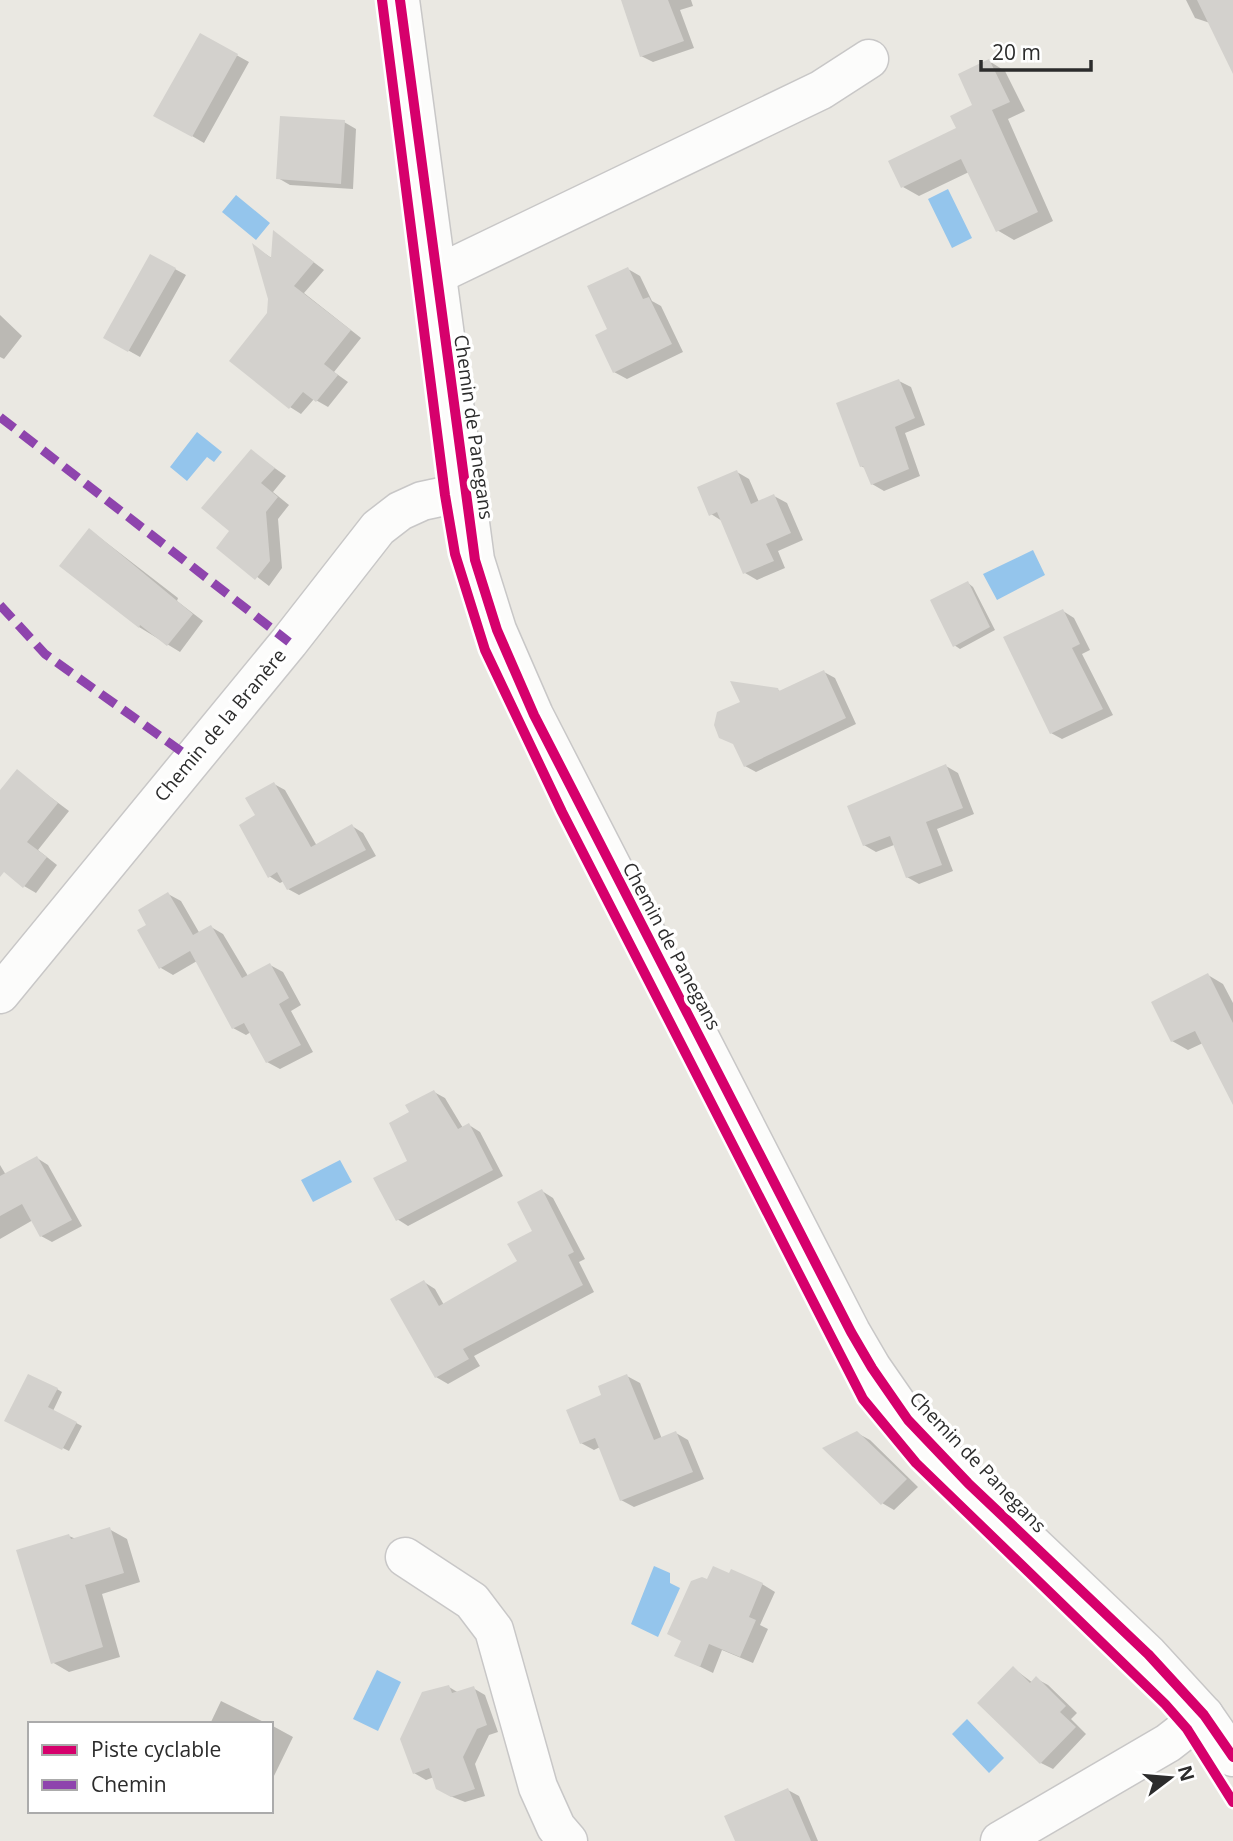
<svg xmlns="http://www.w3.org/2000/svg" width="1233" height="1841" font-family="'Open Sans',sans-serif">
<rect width="100%" height="100%" fill="#eae8e2"/>
<path fill="#94c5ec" d="M 948,189 L 972,238 L 952,248 L 928,199 Z
M 236,195 L 270,223 L 256,240 L 222,212 Z
M 197,432 L 222,452 L 214,462 L 207,457 L 187,481 L 170,467 Z
M 1033,550 L 1045,575 L 997,600 L 983,574 Z
M 340,1160 L 352,1182 L 313,1202 L 301,1180 Z
M 654,1566 L 670,1573 L 670,1583 L 680,1588 L 658,1637 L 631,1624 Z
M 377,1670 L 401,1682 L 378,1731 L 353,1719 Z
M 967,1719 L 1004,1758 L 989,1773 L 952,1734 Z"/>
<path fill="#0003" d="M 623,0 L 691,0 L 693,6 L 680,10 L 694,48 L 653,62 L 641,56 Z
M 1186,0 L 1233,0 L 1233,58 L 1210,23 L 1195,18 Z
M 200,35 L 249,62 L 204,143 L 156,115 Z
M 989,61 L 1005,71 L 1025,111 L 1008,119 L 1053,221 L 1014,240 L 997,230 L 969,172 L 919,196 L 903,187 L 958,129 L 975,105 Z
M 344,122 L 356,129 L 353,189 L 290,185 L 278,178 Z
M 274,232 L 324,270 L 304,293 L 361,338 L 334,372 L 348,382 L 328,407 L 314,399 L 301,414 L 290,407 L 269,313 L 270,298 L 255,247 L 273,259 Z
M 151,256 L 186,275 L 140,357 L 106,338 Z
M 628,269 L 640,276 L 652,301 L 661,306 L 683,352 L 627,379 L 614,372 L 610,329 Z
M 0,315 L 22,336 L 4,359 L 0,357 Z
M 899,381 L 911,387 L 925,425 L 905,433 L 920,476 L 884,491 L 872,484 L 865,468 L 861,466 Z
M 252,452 L 286,476 L 273,492 L 289,505 L 278,519 L 282,568 L 269,586 L 219,548 L 232,531 Z
M 737,472 L 749,479 L 759,502 L 774,496 L 787,503 L 803,540 L 778,551 L 785,568 L 757,580 L 745,573 L 722,521 L 711,514 Z
M 90,530 L 178,598 L 177,601 L 203,621 L 180,652 L 139,627 L 61,566 Z
M 968,583 L 973,587 L 995,630 L 960,649 L 954,645 Z
M 1063,611 L 1074,618 L 1090,650 L 1082,654 L 1113,715 L 1062,739 L 1051,733 Z
M 824,672 L 835,678 L 856,724 L 756,772 L 745,766 L 777,689 L 781,692 Z
M 946,766 L 958,773 L 974,814 L 937,829 L 953,871 L 919,884 L 907,877 L 894,845 L 876,852 L 864,845 Z
M 17,772 L 69,811 L 38,850 L 57,865 L 36,893 L 24,886 L 0,857 L 0,793 Z
M 274,784 L 285,790 L 317,846 L 352,826 L 363,833 L 376,856 L 299,895 L 288,889 L 284,881 L 280,883 L 269,876 Z
M 168,894 L 181,901 L 200,934 L 211,927 L 223,934 L 248,976 L 270,965 L 283,972 L 301,1005 L 291,1011 L 313,1052 L 280,1069 L 267,1062 L 251,1032 L 246,1035 L 233,1028 L 197,961 L 173,975 L 161,968 L 148,925 Z
M 1208,975 L 1223,984 L 1233,1003 L 1233,1101 L 1203,1043 L 1188,1050 L 1172,1041 Z
M 434,1092 L 445,1098 L 463,1128 L 469,1125 L 480,1132 L 503,1176 L 408,1226 L 397,1219 L 409,1162 L 411,1113 Z
M 37,1158 L 48,1165 L 82,1226 L 52,1242 L 41,1236 L 33,1220 L 0,1239 L 0,1165 L 6,1175 Z
M 542,1191 L 553,1198 L 585,1259 L 579,1262 L 594,1292 L 474,1356 L 480,1366 L 448,1384 L 436,1377 L 424,1282 L 435,1289 L 444,1305 L 519,1262 L 534,1232 Z
M 627,1376 L 640,1383 L 662,1439 L 676,1433 L 688,1440 L 704,1479 L 634,1507 L 621,1500 L 600,1447 L 594,1450 L 581,1443 L 603,1396 Z
M 57,1389 L 62,1392 L 53,1411 L 82,1426 L 69,1451 L 6,1420 Z
M 857,1433 L 870,1440 L 918,1487 L 894,1510 L 882,1503 Z
M 109,1529 L 127,1539 L 140,1582 L 102,1594 L 120,1657 L 69,1672 L 52,1662 L 69,1536 L 76,1539 Z
M 708,1582 L 762,1584 L 775,1592 L 760,1625 L 768,1629 L 753,1663 L 722,1650 L 713,1673 L 676,1655 Z
M 1013,1668 L 1033,1683 L 1037,1679 L 1048,1685 L 1077,1713 L 1071,1719 L 1086,1734 L 1053,1769 L 1041,1763 Z
M 449,1687 L 459,1693 L 473,1688 L 485,1695 L 498,1732 L 489,1735 L 475,1764 L 485,1796 L 465,1802 L 450,1796 L 434,1777 L 426,1780 L 414,1773 Z
M 221,1701 L 268,1724 L 210,1724 Z
M 271,1725 L 293,1737 L 273,1778 L 271,1778 Z
M 788,1790 L 799,1796 L 818,1841 L 736,1841 Z"/>
<path fill="#d3d1cd" d="M 621,0 L 668,0 L 684,41 L 640,57 Z
M 1197,0 L 1233,0 L 1233,74 Z
M 200,33 L 238,54 L 192,137 L 153,116 Z
M 989,59 L 1010,102 L 992,110 L 1038,212 L 996,232 L 961,159 L 901,188 L 888,161 L 956,128 L 950,116 L 972,105 L 958,74 Z
M 280,116 L 345,120 L 341,184 L 276,179 Z
M 273,230 L 314,262 L 294,286 L 351,330 L 324,364 L 338,375 L 316,402 L 303,392 L 289,409 L 229,361 L 267,313 L 268,299 L 252,243 L 271,258 Z
M 150,254 L 176,268 L 128,352 L 103,338 Z
M 628,267 L 643,299 L 649,297 L 672,344 L 613,373 L 595,335 L 607,329 L 587,286 Z
M 899,379 L 915,418 L 895,427 L 909,469 L 871,485 L 863,466 L 860,467 L 836,403 Z
M 251,449 L 275,468 L 261,483 L 278,497 L 266,512 L 270,561 L 255,580 L 216,548 L 229,531 L 201,508 Z
M 737,470 L 751,504 L 774,494 L 791,533 L 766,544 L 774,561 L 743,574 L 717,512 L 709,516 L 697,487 Z
M 89,528 L 193,614 L 167,646 L 140,625 L 139,628 L 59,566 Z
M 968,581 L 990,627 L 953,647 L 930,600 Z
M 1063,609 L 1080,644 L 1072,648 L 1103,709 L 1050,734 L 1003,637 Z
M 824,670 L 846,718 L 744,767 L 733,744 L 719,738 L 714,725 L 717,712 L 740,702 L 730,681 L 778,688 L 779,691 Z
M 946,764 L 963,808 L 926,822 L 942,865 L 906,878 L 890,836 L 863,846 L 847,806 Z
M 17,769 L 58,803 L 27,842 L 47,857 L 23,888 L 4,872 L 0,877 L 0,790 Z
M 274,782 L 311,847 L 352,824 L 366,850 L 287,890 L 277,872 L 268,878 L 239,825 L 255,815 L 245,798 Z
M 168,892 L 193,935 L 211,925 L 242,978 L 270,963 L 289,998 L 279,1004 L 301,1045 L 266,1063 L 244,1023 L 232,1029 L 190,951 L 159,969 L 137,930 L 146,925 L 138,910 Z
M 1208,973 L 1233,1023 L 1233,1105 L 1195,1031 L 1171,1042 L 1151,1002 Z
M 434,1090 L 458,1129 L 469,1123 L 493,1170 L 396,1221 L 373,1178 L 407,1161 L 389,1123 L 409,1112 L 405,1105 Z
M 37,1156 L 72,1220 L 40,1237 L 22,1204 L 0,1216 L 0,1176 Z
M 542,1189 L 574,1252 L 568,1255 L 583,1285 L 463,1349 L 469,1359 L 435,1378 L 390,1299 L 424,1280 L 439,1306 L 517,1261 L 507,1244 L 532,1231 L 517,1202 Z
M 28,1374 L 58,1388 L 48,1407 L 77,1422 L 62,1450 L 4,1421 Z
M 627,1374 L 654,1440 L 676,1431 L 693,1472 L 620,1501 L 595,1438 L 580,1444 L 566,1410 L 601,1395 L 598,1386 Z
M 857,1431 L 907,1479 L 881,1505 L 822,1448 Z
M 110,1527 L 124,1573 L 85,1585 L 103,1647 L 51,1664 L 16,1550 L 69,1534 L 71,1539 Z
M 713,1566 L 729,1573 L 731,1569 L 763,1583 L 749,1617 L 756,1620 L 740,1657 L 709,1644 L 700,1667 L 674,1656 L 681,1641 L 667,1634 L 691,1581 L 702,1577 L 707,1579 Z
M 1013,1666 L 1030,1683 L 1036,1676 L 1066,1706 L 1060,1712 L 1076,1727 L 1040,1764 L 977,1703 Z
M 449,1685 L 452,1693 L 474,1686 L 487,1725 L 477,1729 L 463,1757 L 475,1789 L 451,1797 L 436,1789 L 429,1768 L 413,1774 L 400,1739 L 422,1692 Z
M 788,1788 L 811,1841 L 735,1841 L 724,1816 Z"/>
<g fill="none" stroke-linecap="round" stroke-linejoin="round">
<g stroke="#c8c7c7" stroke-width="41">
<path id="street" d="M 436,275 L 821,90 L 869,59
M 0,994 L 289,642 L 378,528 L 400,511 L 422,501 L 464,492
M 405,1557 L 472,1601 L 494,1630 L 538,1787 L 556,1827 L 568,1841
M 1000,1841 L 1168,1743 L 1204,1715"/>
</g>
<g stroke="#c8c7c7" stroke-width="41">
<path id="secondary" d="M 400,0 L 475,560 L 497,630 L 534,715 L 851,1332 L 872,1368 L 908,1420 L 968,1483 L 1148,1654 L 1204,1715 L 1233,1757"/>
</g>
<use href="#street" stroke="#fcfcfb" stroke-width="38"/>
<use href="#secondary" stroke="#fcfcfb" stroke-width="38"/>
<path stroke="#8e44ad" stroke-width="9" stroke-dasharray="18 9" stroke-linecap="butt" d="M 0,417 L 289,642
M 0,605 L 45,654 L 192,759"/>
<g stroke="#fff" stroke-width="15">
<path id="cycleway" d="M 382,0 L 445,495 L 455,554 L 485,650 L 562,812 L 863,1399 L 916,1463 L 1165,1704 L 1187,1729 L 1233,1802
M 400,0 L 475,560 L 497,630 L 534,715 L 851,1332 L 872,1368 L 908,1420 L 968,1483 L 1148,1654 L 1204,1715 L 1233,1757"/>
</g>
<use href="#cycleway" stroke="#d6006c" stroke-width="10"/>
</g>
<g text-anchor="middle" stroke-width="7" stroke-linejoin="round" paint-order="stroke">
<g font-size="19" fill="#2c2c2c" stroke="#fff">
<text transform="translate(474 427) rotate(82)" y="7">Chemin de Panegans</text>
<text transform="translate(220 725) rotate(-50)" y="7">Chemin de la Branère</text>
<text transform="translate(672 946) rotate(62)" y="7">Chemin de Panegans</text>
<text transform="translate(978 1462) rotate(46)" y="7">Chemin de Panegans</text>
</g>
</g>
<rect x="28" y="1722" width="245" height="91" fill="#ffffff" stroke="#ababab" stroke-width="2"/>
<rect x="42" y="1745" width="35" height="10" fill="#d6006c" stroke="#ababab" stroke-width="2"/>
<text x="91" y="1757" font-size="21" fill="#2c2c2c">Piste cyclable</text>
<rect x="42" y="1780" width="35" height="10" fill="#8e44ad" stroke="#ababab" stroke-width="2"/>
<text x="91" y="1792" font-size="21" fill="#2c2c2c">Chemin</text>
<g transform="translate(1170 1778) rotate(74)" stroke="#ffffff" stroke-width="5" paint-order="stroke">
<path d="M0-5L12 26L0 18L-12 26Z" fill="#2c2c2c"/>
<text y="-10" font-size="19" font-weight="bold" text-anchor="middle" fill="#2c2c2c">N</text>
</g>
<path d="M981 60v10h110v-10" fill="none" stroke="#2c2c2c" stroke-width="3.5"/>
<text x="992" y="60" font-size="21" fill="#2c2c2c" stroke="#ffffff" stroke-width="5" paint-order="stroke">20 m</text>
</svg>
